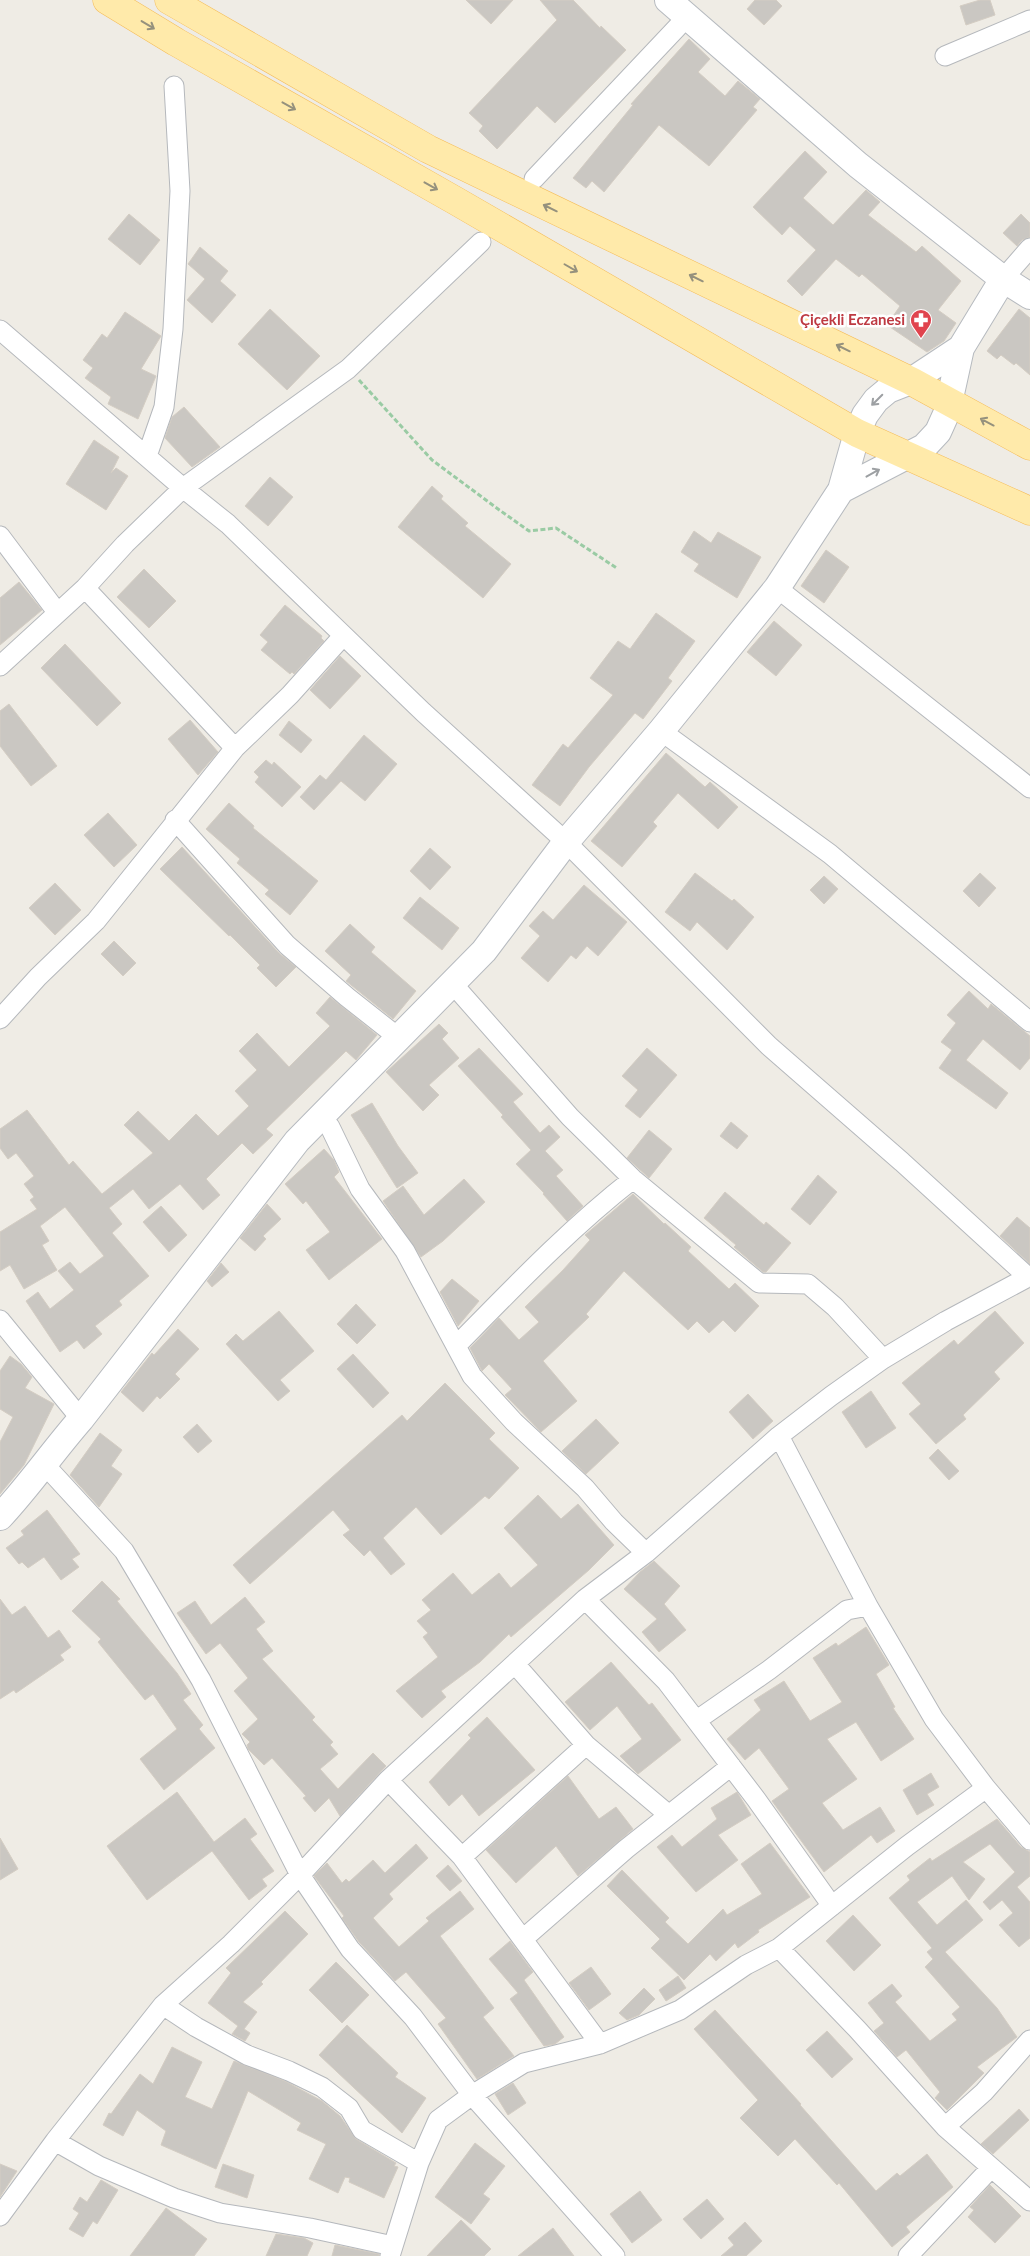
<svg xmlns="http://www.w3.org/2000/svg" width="1030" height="2256" font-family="Lato,sans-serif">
<rect width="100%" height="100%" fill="#efece5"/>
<path fill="#cac7c2" stroke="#d4cdc3" d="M 466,0 L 513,0 L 491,24 Z
M 540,0 L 573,0 L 600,28 L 601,26 L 626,50 L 555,123 L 537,106 L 497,149 L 479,131 L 483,126 L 469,113 L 557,20 Z
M 755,0 L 776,0 L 782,6 L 764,25 L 747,9 Z
M 980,0 L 990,0 L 995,15 L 966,25 L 960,6 Z
M 689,39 L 710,59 L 698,72 L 725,96 L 738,81 L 760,99 L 753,107 L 757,110 L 709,166 L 659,125 L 604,192 L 592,181 L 586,188 L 573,178 L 633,105 L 631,104 Z
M 805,151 L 827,172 L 803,198 L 833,225 L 866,190 L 880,202 L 868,215 L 916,252 L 922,246 L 961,281 L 938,310 L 956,323 L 944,341 L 927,352 L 887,325 L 900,306 L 862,274 L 859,277 L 836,259 L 802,296 L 787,281 L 816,250 L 790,226 L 782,235 L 753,207 Z
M 129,214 L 160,240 L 140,265 L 108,239 Z
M 1021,214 L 1030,223 L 1030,237 L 1022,240 L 1017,246 L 1003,233 Z
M 200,247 L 228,271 L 220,281 L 236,295 L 212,323 L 187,300 L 205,279 L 188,264 Z
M 270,309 L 320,356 L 287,390 L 238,344 Z
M 1019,309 L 1030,318 L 1030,375 L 1016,363 L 1014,365 L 1001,355 L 997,359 L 987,351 Z
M 125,312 L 161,336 L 141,369 L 156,376 L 138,419 L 108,404 L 111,397 L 85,378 L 93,368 L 83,360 L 102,334 L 107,338 Z
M 184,407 L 220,447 L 192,467 L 165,438 L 172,417 Z
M 94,440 L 119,457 L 111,473 L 116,468 L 128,476 L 106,510 L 66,484 Z
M 270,477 L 293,497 L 268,526 L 245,506 Z
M 432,486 L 443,496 L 441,499 L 468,523 L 465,526 L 511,564 L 483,598 L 398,527 Z
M 694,531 L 711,543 L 718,532 L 761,557 L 737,598 L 694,571 L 699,564 L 681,552 Z
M 826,550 L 849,567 L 824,603 L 801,586 Z
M 144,569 L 176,601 L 149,628 L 117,597 Z
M 19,582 L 42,610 L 0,645 L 0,598 Z
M 285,605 L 322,636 L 321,638 L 324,641 L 294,674 L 292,672 L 290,674 L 261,650 L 268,642 L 260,635 Z
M 656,613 L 695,641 L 668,678 L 672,681 L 643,719 L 635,713 L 589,767 L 560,806 L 532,785 L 563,744 L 568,748 L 613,695 L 590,678 L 618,641 L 630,649 Z
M 774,621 L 802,645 L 776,676 L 747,652 Z
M 65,644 L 121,703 L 97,726 L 41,668 Z
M 340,656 L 361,676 L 330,709 L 310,690 Z
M 9,704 L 57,766 L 31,786 L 0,746 L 0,711 Z
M 190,720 L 218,752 L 198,775 L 168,739 Z
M 289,721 L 312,740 L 301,753 L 279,735 Z
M 364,735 L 397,764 L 365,801 L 341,781 L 314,810 L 300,797 L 320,775 L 326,780 Z
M 666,753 L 705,787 L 710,782 L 738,807 L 718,829 L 678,793 L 653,822 L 657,826 L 622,867 L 591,841 Z
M 266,760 L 272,765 L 274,762 L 301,787 L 282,807 L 255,782 L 259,777 L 254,772 Z
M 229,803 L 254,826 L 253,828 L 318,881 L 290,915 L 265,894 L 269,890 L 237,863 L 240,859 L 206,829 Z
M 108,813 L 137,845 L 114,867 L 84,835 Z
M 182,847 L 279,953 L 296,967 L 276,987 L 257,968 L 260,965 L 230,935 L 229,936 L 160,869 Z
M 430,848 L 451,867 L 430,890 L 410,871 Z
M 695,873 L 732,901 L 734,899 L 754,917 L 727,950 L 697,922 L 690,931 L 665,912 Z
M 980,873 L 996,888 L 979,907 L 963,891 Z
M 824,876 L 838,889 L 824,904 L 810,890 Z
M 55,883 L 81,910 L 55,935 L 29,908 Z
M 584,885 L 627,922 L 598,956 L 587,946 L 576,959 L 571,955 L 548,982 L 521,958 L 540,936 L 529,926 L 543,911 L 553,920 Z
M 420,897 L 459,928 L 442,950 L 403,918 Z
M 350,924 L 375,947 L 371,952 L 416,991 L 393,1019 L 346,981 L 351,975 L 325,951 Z
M 114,941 L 136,963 L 123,976 L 101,954 Z
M 969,991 L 988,1009 L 991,1004 L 1030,1036 L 1030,1058 L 1020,1070 L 983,1039 L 966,1060 L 1008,1093 L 996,1109 L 939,1068 L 952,1050 L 941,1042 L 956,1023 L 947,1015 Z
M 330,997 L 377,1035 L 356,1060 L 346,1051 L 266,1129 L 273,1135 L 253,1154 L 242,1143 L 206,1179 L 220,1195 L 203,1210 L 180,1184 L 149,1209 L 133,1189 L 109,1208 L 122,1224 L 112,1233 L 149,1276 L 119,1301 L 122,1305 L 95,1326 L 102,1334 L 84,1349 L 77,1340 L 60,1352 L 26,1301 L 38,1292 L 50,1309 L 74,1290 L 58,1271 L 70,1262 L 80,1274 L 104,1256 L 65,1207 L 40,1226 L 49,1241 L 42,1245 L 57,1270 L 24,1289 L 10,1265 L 0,1271 L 0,1232 L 37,1209 L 30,1200 L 34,1197 L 24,1184 L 34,1176 L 16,1153 L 8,1159 L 0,1148 L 0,1129 L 27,1110 L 69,1165 L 73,1161 L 102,1194 L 153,1153 L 124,1125 L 138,1111 L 169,1141 L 196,1114 L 218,1136 L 249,1106 L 235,1091 L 257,1070 L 239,1051 L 257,1033 L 289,1067 L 330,1026 L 316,1013 Z
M 439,1024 L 448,1033 L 442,1039 L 459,1058 L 429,1085 L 439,1095 L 423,1111 L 386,1072 Z
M 479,1048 L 523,1094 L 513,1102 L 540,1133 L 549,1125 L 560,1137 L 545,1151 L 563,1170 L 556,1176 L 583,1206 L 567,1221 L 543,1194 L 544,1193 L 516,1164 L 531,1150 L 501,1117 L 503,1115 L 458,1066 Z
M 647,1048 L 677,1075 L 640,1118 L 625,1106 L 638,1090 L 622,1076 Z
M 372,1103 L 398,1146 L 418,1173 L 397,1188 L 351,1115 Z
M 731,1122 L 748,1136 L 737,1149 L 720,1136 Z
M 649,1130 L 672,1149 L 649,1178 L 627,1158 Z
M 324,1149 L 334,1160 L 339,1172 L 334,1177 L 382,1239 L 329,1280 L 306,1250 L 330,1232 L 306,1201 L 303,1204 L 285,1184 Z
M 818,1175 L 837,1192 L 810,1225 L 791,1209 Z
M 464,1179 L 485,1202 L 443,1241 L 421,1257 L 383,1201 L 403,1186 L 424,1215 Z
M 725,1192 L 764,1225 L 766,1222 L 791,1243 L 766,1272 L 763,1272 L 734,1247 L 736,1245 L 704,1218 Z
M 633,1194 L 664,1224 L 665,1223 L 691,1247 L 688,1251 L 729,1289 L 735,1283 L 759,1306 L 735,1332 L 723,1320 L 709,1333 L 697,1321 L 688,1330 L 624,1271 L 586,1314 L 589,1317 L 543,1361 L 577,1401 L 541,1432 L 505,1395 L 512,1389 L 489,1364 L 482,1371 L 470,1348 L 499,1318 L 519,1340 L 539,1322 L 525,1307 L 563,1270 L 590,1240 L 585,1235 Z
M 267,1204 L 281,1219 L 263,1236 L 266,1239 L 255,1251 L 240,1238 Z
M 161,1206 L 187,1235 L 169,1252 L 143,1222 Z
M 1017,1217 L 1030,1228 L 1030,1264 L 1000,1236 Z
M 221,1263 L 229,1272 L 212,1287 L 207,1281 Z
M 452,1279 L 479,1301 L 458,1326 L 440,1292 Z
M 356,1304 L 376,1325 L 357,1344 L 337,1324 Z
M 279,1311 L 314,1351 L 280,1380 L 290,1391 L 278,1401 L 226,1344 L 236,1334 L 243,1341 Z
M 995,1311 L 1024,1343 L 994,1372 L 1000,1379 L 963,1415 L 966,1419 L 936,1444 L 909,1414 L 921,1404 L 902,1383 L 954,1340 L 958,1345 Z
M 178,1329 L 199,1349 L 175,1374 L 180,1379 L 160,1399 L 157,1396 L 143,1412 L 121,1392 L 152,1353 L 154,1355 Z
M 353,1354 L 389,1393 L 373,1408 L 337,1369 Z
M 10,1356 L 21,1364 L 32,1377 L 25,1388 L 54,1404 L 24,1465 L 0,1494 L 0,1442 L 13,1417 L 0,1409 L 0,1371 Z
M 445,1383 L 495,1433 L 489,1439 L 519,1468 L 489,1499 L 485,1496 L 441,1535 L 416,1507 L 383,1538 L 405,1564 L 391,1575 L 370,1550 L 364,1556 L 343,1535 L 350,1530 L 333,1510 L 250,1584 L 233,1565 L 402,1415 L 407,1421 Z
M 871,1391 L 896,1428 L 866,1448 L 842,1412 Z
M 748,1394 L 773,1421 L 753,1439 L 729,1412 Z
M 596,1419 L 619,1443 L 586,1474 L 562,1451 Z
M 197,1424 L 212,1441 L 198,1453 L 183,1437 Z
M 100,1433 L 122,1450 L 111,1466 L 122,1474 L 99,1507 L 70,1475 Z
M 938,1449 L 959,1471 L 949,1480 L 929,1458 Z
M 538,1495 L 561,1519 L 578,1504 L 614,1545 L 589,1570 L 511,1637 L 509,1634 L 480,1662 L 441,1691 L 446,1697 L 422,1718 L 396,1691 L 438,1657 L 423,1637 L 428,1633 L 417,1621 L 431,1610 L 422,1600 L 453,1573 L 472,1595 L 499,1573 L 511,1588 L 538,1565 L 504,1528 Z
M 47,1510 L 80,1554 L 72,1559 L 79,1567 L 61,1580 L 44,1557 L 28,1568 L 22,1562 L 19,1564 L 6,1548 L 24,1535 L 21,1531 Z
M 654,1561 L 680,1586 L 664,1604 L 686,1630 L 659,1652 L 642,1632 L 657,1619 L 624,1589 L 640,1572 Z
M 102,1581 L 120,1599 L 117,1601 L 177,1673 L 191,1694 L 183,1700 L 203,1725 L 199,1729 L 215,1748 L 164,1790 L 140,1759 L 177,1729 L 153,1694 L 145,1700 L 98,1642 L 101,1639 L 72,1611 Z
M 245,1597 L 265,1622 L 256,1629 L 273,1651 L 262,1659 L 315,1717 L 312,1720 L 333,1742 L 330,1745 L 338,1754 L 320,1769 L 338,1789 L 373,1753 L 386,1766 L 340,1816 L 329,1798 L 315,1812 L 303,1798 L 306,1796 L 272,1758 L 264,1765 L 248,1749 L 247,1745 L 250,1742 L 242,1734 L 258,1719 L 234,1691 L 248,1678 L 220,1643 L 206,1654 L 177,1613 L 195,1601 L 211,1625 Z
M 0,1599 L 12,1615 L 25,1606 L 48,1638 L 59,1630 L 71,1647 L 60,1655 L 64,1660 L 16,1693 L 14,1690 L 0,1699 Z
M 866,1627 L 889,1665 L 876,1674 L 895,1707 L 893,1708 L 914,1739 L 881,1761 L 856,1722 L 827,1739 L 857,1779 L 822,1803 L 843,1830 L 880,1807 L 895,1831 L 877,1843 L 871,1835 L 824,1872 L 772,1801 L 789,1789 L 759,1748 L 745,1760 L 727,1739 L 761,1710 L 754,1700 L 784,1681 L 810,1721 L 842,1702 L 813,1658 L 836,1643 L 838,1646 Z
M 611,1662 L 649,1705 L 652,1703 L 681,1740 L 638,1774 L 620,1756 L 642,1739 L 617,1706 L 590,1730 L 565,1702 Z
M 487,1717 L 535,1770 L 479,1816 L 462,1794 L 449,1806 L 429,1782 L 471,1738 L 468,1735 Z
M 931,1773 L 939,1787 L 927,1794 L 934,1805 L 917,1815 L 903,1790 Z
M 568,1776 L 599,1819 L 616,1807 L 633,1829 L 578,1876 L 556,1846 L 516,1883 L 486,1850 Z
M 177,1792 L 214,1842 L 245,1818 L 257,1834 L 250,1839 L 274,1871 L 262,1879 L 267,1886 L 249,1900 L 212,1851 L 147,1900 L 107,1846 Z
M 737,1792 L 751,1815 L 718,1835 L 738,1860 L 696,1892 L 657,1847 L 672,1835 L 682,1847 L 717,1819 L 711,1808 Z
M 997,1819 L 1021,1847 L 1030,1852 L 1030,1876 L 1017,1887 L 1030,1902 L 1030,1938 L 1019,1947 L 999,1925 L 1013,1913 L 1002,1900 L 990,1910 L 983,1902 L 1015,1872 L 990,1844 L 963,1862 L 985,1879 L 969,1900 L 952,1876 L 917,1902 L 937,1925 L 966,1900 L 983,1920 L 945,1952 L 997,2008 L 1017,2037 L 977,2067 L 984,2073 L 947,2110 L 935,2098 L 940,2092 L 906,2050 L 897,2057 L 874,2031 L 884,2023 L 868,2003 L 892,1984 L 902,1996 L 895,2002 L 930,2041 L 957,2020 L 952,2014 L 960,2007 L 925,1967 L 933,1959 L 927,1952 L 932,1948 L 889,1898 L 910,1880 L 907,1876 L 930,1858 L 932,1861 Z
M 0,1838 L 18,1869 L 0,1880 Z
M 770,1843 L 810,1897 L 758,1930 L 759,1932 L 738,1948 L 735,1943 L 716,1961 L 710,1954 L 684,1980 L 651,1948 L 660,1939 L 607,1886 L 622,1870 L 669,1918 L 665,1922 L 688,1944 L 723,1909 L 727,1915 L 762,1894 L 741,1864 Z
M 416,1844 L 428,1858 L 389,1894 L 393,1899 L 373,1918 L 399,1947 L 429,1921 L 426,1918 L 460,1891 L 474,1909 L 440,1936 L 494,2008 L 483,2017 L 514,2056 L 477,2079 L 438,2024 L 446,2018 L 406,1972 L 395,1981 L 359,1942 L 342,1918 L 344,1916 L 314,1876 L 327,1863 L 342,1883 L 346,1879 L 349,1882 L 373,1860 L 385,1873 Z
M 448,1865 L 462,1881 L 450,1891 L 436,1876 Z
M 285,1911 L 308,1934 L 261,1982 L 263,1984 L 243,2002 L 257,2012 L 244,2029 L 250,2033 L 245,2041 L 232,2034 L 238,2026 L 208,2003 L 231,1973 L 226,1968 Z
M 853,1915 L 881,1945 L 854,1971 L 826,1941 Z
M 510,1941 L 533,1972 L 524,1980 L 564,2037 L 555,2044 L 544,2046 L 510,1999 L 518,1993 L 489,1959 Z
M 336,1962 L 369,1995 L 342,2023 L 309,1990 Z
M 591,1967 L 611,1994 L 589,2010 L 569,1983 Z
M 678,1976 L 686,1988 L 666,2001 L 659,1990 Z
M 644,1988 L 655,1999 L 639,2015 L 627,2020 L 619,2013 Z
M 715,2010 L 801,2104 L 800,2105 L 876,2191 L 897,2173 L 900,2176 L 927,2154 L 953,2187 L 906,2227 L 910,2232 L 892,2247 L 839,2183 L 837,2185 L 795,2139 L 778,2156 L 740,2118 L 758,2100 L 694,2029 Z
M 347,2025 L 398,2073 L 395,2077 L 426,2098 L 402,2133 L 319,2055 Z
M 827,2031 L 853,2059 L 832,2078 L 806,2050 Z
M 172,2047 L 202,2062 L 185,2097 L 212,2109 L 234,2061 L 285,2081 L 322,2101 L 340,2116 L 356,2139 L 396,2163 L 394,2166 L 398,2167 L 384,2198 L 349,2182 L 350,2178 L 345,2177 L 338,2193 L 309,2179 L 326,2144 L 297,2130 L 301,2123 L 248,2091 L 216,2169 L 161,2145 L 166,2131 L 137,2110 L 123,2136 L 103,2125 L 109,2113 L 111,2114 L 140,2074 L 153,2084 Z
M 513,2083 L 526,2103 L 508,2115 L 495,2094 Z
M 1019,2109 L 1029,2120 L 993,2154 L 981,2144 Z
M 475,2143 L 505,2166 L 483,2194 L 490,2199 L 471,2224 L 435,2197 Z
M 0,2164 L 17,2171 L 0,2197 Z
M 223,2164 L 254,2175 L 247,2198 L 215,2187 Z
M 101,2180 L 118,2190 L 97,2224 L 93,2221 L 83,2237 L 69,2229 L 79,2213 L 73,2209 L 80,2197 L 87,2202 Z
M 990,2185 L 1021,2216 L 995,2243 L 968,2217 L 974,2210 L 970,2207 Z
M 640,2191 L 662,2220 L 632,2243 L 610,2214 Z
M 707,2199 L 724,2219 L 701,2239 L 683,2219 Z
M 166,2208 L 207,2239 L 194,2256 L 130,2256 Z
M 461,2220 L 491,2249 L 484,2256 L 427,2256 Z
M 745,2222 L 762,2241 L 746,2256 L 721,2256 L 734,2245 L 728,2238 Z
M 553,2228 L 574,2256 L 518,2256 Z
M 276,2234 L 304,2238 L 313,2243 L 307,2256 L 266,2256 Z
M 335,2245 L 379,2254 L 379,2256 L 332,2256 Z"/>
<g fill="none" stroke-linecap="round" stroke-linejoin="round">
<g stroke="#b5b8bc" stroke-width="21">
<path id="street" d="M 945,56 L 1030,20
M 534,179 L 687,17
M 1003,279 L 1030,248
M 0,330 L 183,488 L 228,524 L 423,712 L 566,842 L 769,1046 L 902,1162 L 1028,1277
M 147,456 L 164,407 L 173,329 L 180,191 L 174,86
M 0,536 L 57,612
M 85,588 L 235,748
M 777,588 L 1030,788
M 0,666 L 85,588 L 125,544 L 183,488 L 348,369 L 481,242
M 661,731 L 830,854 L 1030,1022
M 175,820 L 287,945 L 347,997 L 399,1038
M 452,983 L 570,1117 L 633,1179 L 759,1283 L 808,1284 L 835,1307 L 883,1359
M 0,1019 L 38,977 L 96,921 L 235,748 L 290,695 L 343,636
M 322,1117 L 330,1127 L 360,1189 L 405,1251 L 472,1376 L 514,1422 L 585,1488 L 614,1522 L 646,1553
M 0,1320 L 81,1419
M 456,1346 C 513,1288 569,1229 633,1179
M 779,1436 L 868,1606
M 44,1464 L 124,1551 L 201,1680 L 300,1875 L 350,1949 L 413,2017 L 472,2095 L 438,2120 L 419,2163 L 390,2256
M 585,1599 L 666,1681 L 756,1799 L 832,1906
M 515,1664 L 586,1745 L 669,1815
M 697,1720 L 769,1670 L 847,1610 L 868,1606 L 934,1719 L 986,1788 L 1030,1840
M 388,1780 L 462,1857 L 600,2044
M 462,1857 L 586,1745
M 523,1939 L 626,1849 L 731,1766
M 779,1948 L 857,2029 L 945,2127 L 1030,2201
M 163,2005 L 196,2027 L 247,2055 L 289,2071 L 322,2087 L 349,2108 L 362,2130 L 419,2163
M 945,2127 L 984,2092 L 1030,2040
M 55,2141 L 99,2166 L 174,2198 L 220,2213 L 310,2228 L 393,2246
M 0,2216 L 55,2141 L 163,2005 L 231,1944 L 300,1875 L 388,1780 L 585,1599 L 646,1553 L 779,1436 L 831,1396 L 883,1359 L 946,1321 L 1030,1276
M 615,2256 L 472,2095 L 524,2063 L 600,2044 L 680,2010 L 746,1965 L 779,1948 L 907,1846 L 986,1788
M 908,2256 L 991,2168"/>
</g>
<g stroke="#b6babf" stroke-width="28">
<path id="secondary" d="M 668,0 L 858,165 L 1003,279 L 1030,296
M 841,490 L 924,447 L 938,432 L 947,412 L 961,348 L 1003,279
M 0,1517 C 29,1486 53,1451 81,1419 L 297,1141 L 484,951 L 566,842 L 661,731 L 777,588 L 841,490 L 857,433 L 865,415 L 876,400 L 888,390 L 911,381 L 961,348"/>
</g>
<g stroke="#f5bc58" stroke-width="29">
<path id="primary" d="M 107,0 L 176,42 L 456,201 L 857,433 L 1030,511
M 169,0 L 428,149 L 911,381 L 1030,446"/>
</g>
<path stroke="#9acba4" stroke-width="3" stroke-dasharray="5 2.5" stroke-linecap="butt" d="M 359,380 L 432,460 L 498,509 L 529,531 L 556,528 L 618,569"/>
<use href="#street" stroke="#fff" stroke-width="19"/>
<use href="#secondary" stroke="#fff" stroke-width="26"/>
<use href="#primary" stroke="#ffeaaa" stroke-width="28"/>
</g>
<defs><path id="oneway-shaft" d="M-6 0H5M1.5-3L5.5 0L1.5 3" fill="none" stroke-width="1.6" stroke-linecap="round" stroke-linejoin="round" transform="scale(1.25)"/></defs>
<g stroke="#95917d">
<use href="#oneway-shaft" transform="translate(148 25) rotate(31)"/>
<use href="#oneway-shaft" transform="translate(289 106) rotate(29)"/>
<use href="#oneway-shaft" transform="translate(431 186) rotate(29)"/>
<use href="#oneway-shaft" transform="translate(550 208) rotate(-154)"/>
<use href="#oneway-shaft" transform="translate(571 268) rotate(30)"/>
<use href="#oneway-shaft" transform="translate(696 278) rotate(-154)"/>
<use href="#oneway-shaft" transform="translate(843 348) rotate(-154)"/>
<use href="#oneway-shaft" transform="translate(987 422) rotate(-152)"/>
</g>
<g stroke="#9da0a3">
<use href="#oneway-shaft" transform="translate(877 400) rotate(135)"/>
<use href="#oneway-shaft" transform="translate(873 473) rotate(-29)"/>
</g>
<defs>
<g id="pharmacy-pin" transform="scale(1.125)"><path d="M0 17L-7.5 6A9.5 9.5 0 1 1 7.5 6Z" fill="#e0444e" stroke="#fff"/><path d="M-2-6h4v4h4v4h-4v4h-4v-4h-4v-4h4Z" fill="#fff"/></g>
</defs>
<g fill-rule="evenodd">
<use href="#pharmacy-pin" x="921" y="320"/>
</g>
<g text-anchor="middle" stroke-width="5" stroke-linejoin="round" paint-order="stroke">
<g font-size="15" font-weight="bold" fill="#be3a42" stroke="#fff" text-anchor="end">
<text x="905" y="325">Çiçekli Eczanesi</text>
</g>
</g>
</svg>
